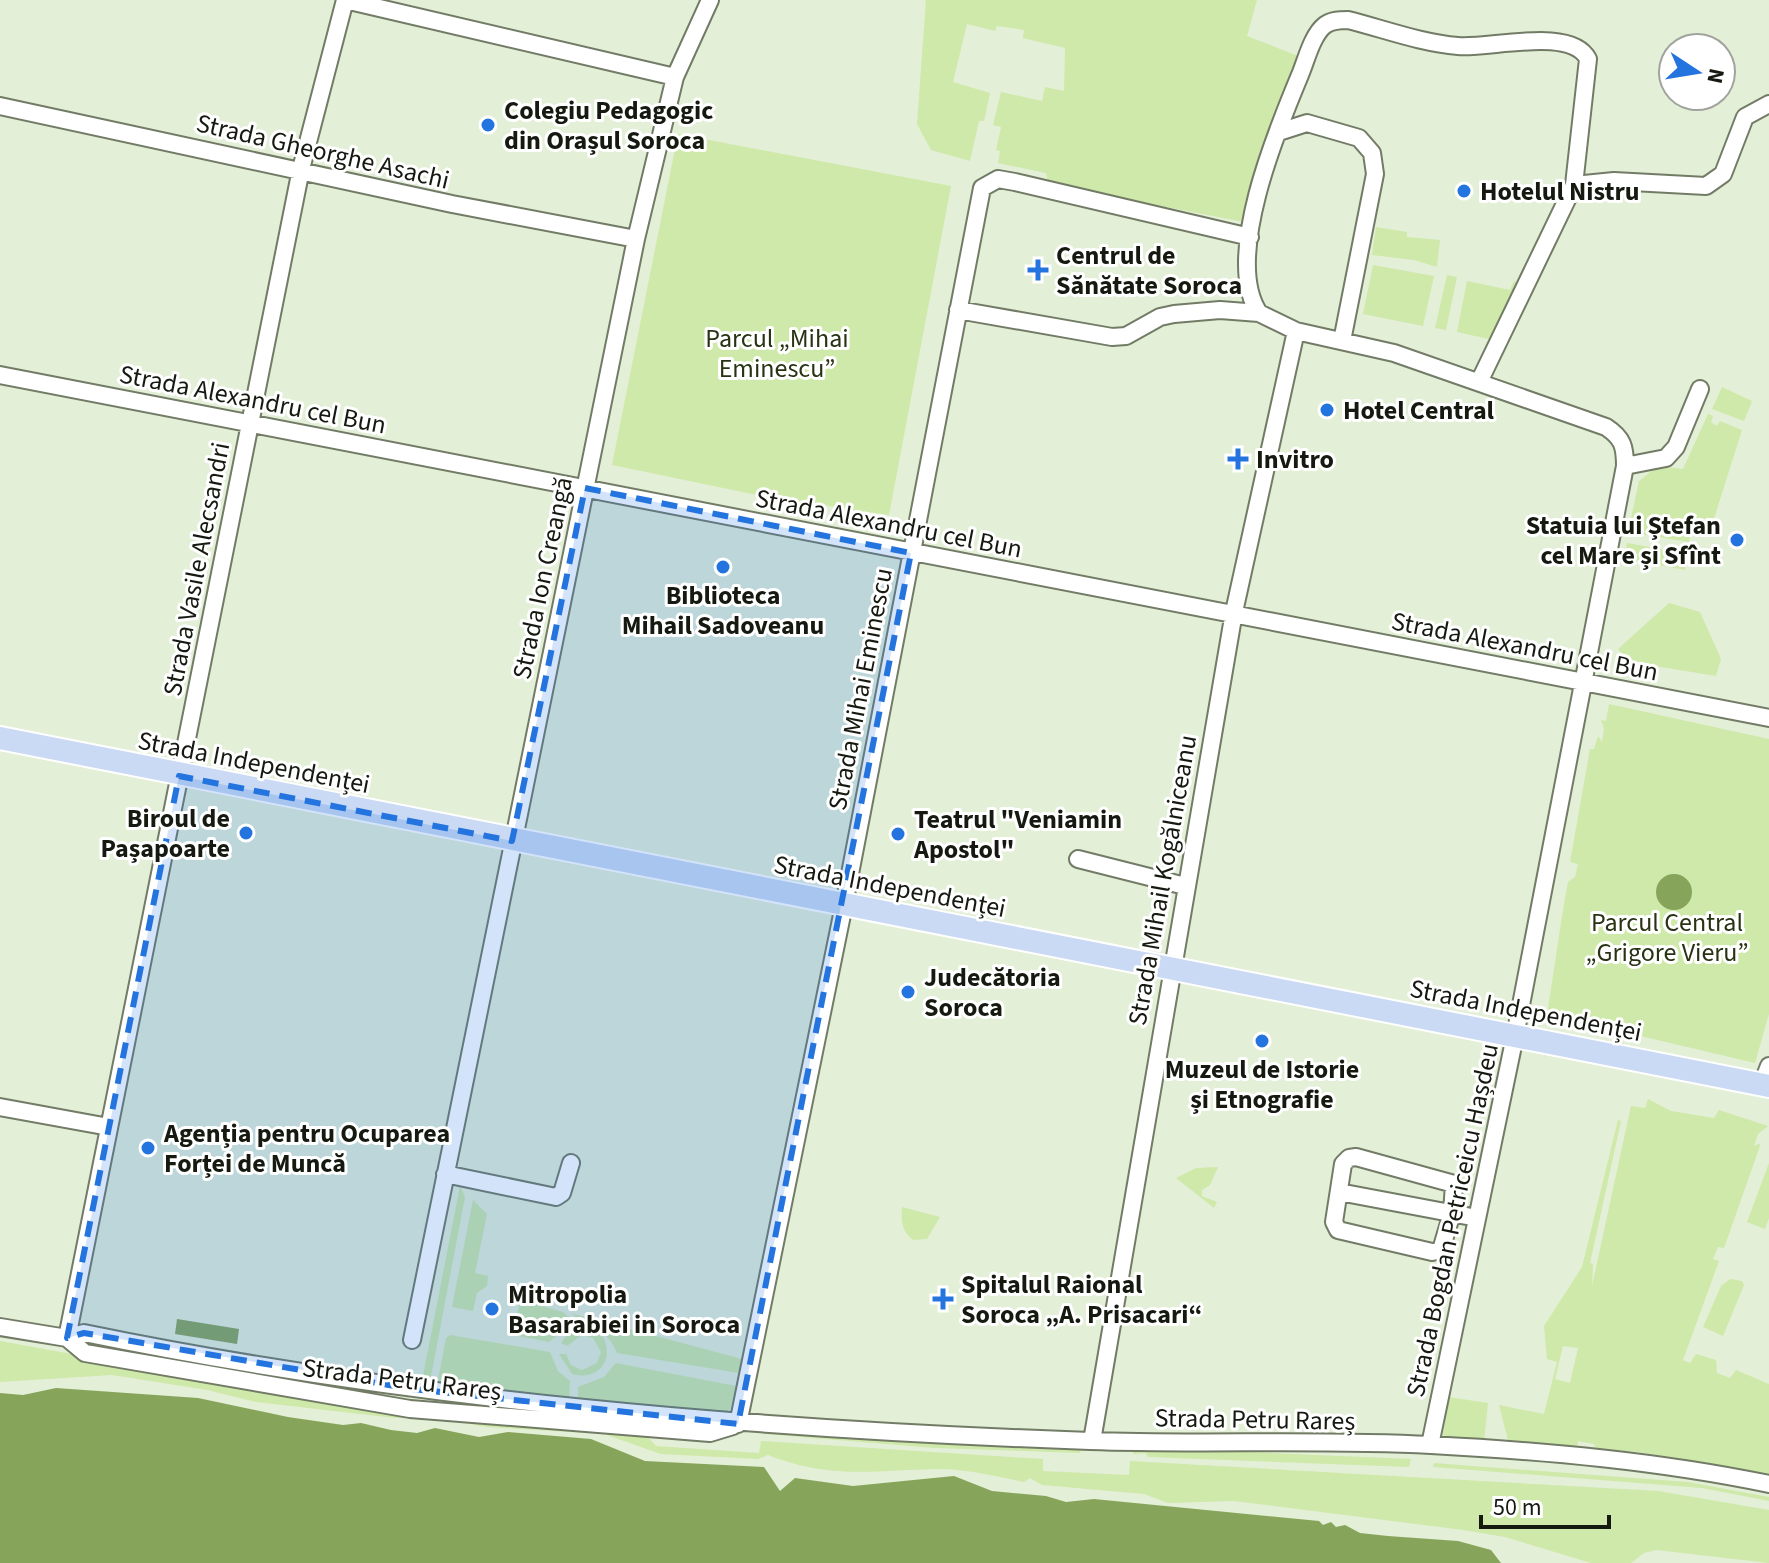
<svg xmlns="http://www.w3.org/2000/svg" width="1769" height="1563" font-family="'Source Sans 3',sans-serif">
<rect width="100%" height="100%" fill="#e4efd7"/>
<path fill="#cee9a9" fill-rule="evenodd" d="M 926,0 L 1257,0 L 1247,36 L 1298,56 L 1293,79 L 1244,222 L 1167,207 L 1165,212 L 1048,181 L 1046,173 L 998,163 L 1000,151 L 996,150 L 1001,127 L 993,125 L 1001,92 L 1042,101 L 1045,87 L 1064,91 L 1065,48 L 1023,38 L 1024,30 L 997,26 L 995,31 L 967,24 L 953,82 L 990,93 L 984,121 L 979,121 L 970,161 L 931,150 L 917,124 Z
M 678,134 L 951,186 L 889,515 L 757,495 L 612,465 Z
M 1376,227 L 1407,232 L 1407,237 L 1440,240 L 1437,267 L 1414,260 L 1372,255 Z
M 1373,265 L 1434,276 L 1423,326 L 1363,314 Z
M 1447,275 L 1457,277 L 1446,330 L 1435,328 Z
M 1467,281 L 1510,290 L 1514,281 L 1519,283 L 1493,340 L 1457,332 Z
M 1722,387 L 1752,401 L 1744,421 L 1712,409 Z
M 1708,414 L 1713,416 L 1711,422 L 1717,426 L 1720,421 L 1742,430 L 1712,525 L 1693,522 L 1689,542 L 1628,532 L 1639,481 L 1658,466 L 1683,469 Z
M 1627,543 L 1688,554 L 1685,570 L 1628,559 L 1625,554 Z
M 1669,603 L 1700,612 L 1721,659 L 1716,676 L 1630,662 L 1618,649 Z
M 1609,704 L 1769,739 L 1769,1014 L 1755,1063 L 1547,1014 C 1554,973 1559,930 1568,882 L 1575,877 L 1578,864 L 1570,862 L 1590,749 L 1594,749 L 1598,736 L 1602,742 L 1604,729 L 1601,720 L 1606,721 Z
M 1648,1099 L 1671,1111 L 1714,1118 L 1719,1110 L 1768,1126 L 1758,1134 L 1754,1146 L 1761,1143 L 1724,1248 L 1718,1247 L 1713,1259 L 1719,1261 L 1683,1360 L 1690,1363 L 1696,1354 L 1716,1360 L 1717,1373 L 1730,1378 L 1736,1370 L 1769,1384 L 1769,1474 L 1639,1452 L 1596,1449 L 1594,1444 L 1578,1441 L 1577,1447 L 1509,1444 L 1499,1405 L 1544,1414 L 1557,1362 L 1547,1359 L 1544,1326 L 1582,1267 L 1618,1120 L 1621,1121 L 1590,1263 L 1593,1264 L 1592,1286 L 1631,1106 L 1645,1108 ZM 1563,1346 L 1578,1348 L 1570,1383 L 1555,1379 Z
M 1769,1163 L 1769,1218 L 1765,1229 L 1747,1222 Z
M 1218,1167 L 1210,1185 L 1202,1190 L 1202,1196 L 1217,1202 L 1214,1208 L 1176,1178 L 1196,1168 Z
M 460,1186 L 465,1197 L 429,1387 L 421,1386 Z
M 473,1200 L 487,1214 L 475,1273 L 488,1276 L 487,1286 L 477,1293 L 473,1311 L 452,1307 Z
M 902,1207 L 940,1217 L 927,1239 L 913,1240 C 902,1231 901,1222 902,1207 Z
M 1730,1279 L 1742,1281 L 1744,1285 L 1723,1336 L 1703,1327 L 1721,1286 Z
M 520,1300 L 563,1312 L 574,1321 L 549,1342 L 513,1335 Z
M 570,1313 L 742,1359 L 739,1373 L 617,1353 C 607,1329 591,1326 570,1313 Z
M 582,1328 L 603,1337 C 615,1361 597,1381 572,1374 L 559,1354 L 566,1354 L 571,1365 L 582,1370 L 597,1363 L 601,1352 L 593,1338 L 582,1335 L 567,1346 L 561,1343 L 568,1333 Z
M 450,1335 L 550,1352 L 558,1371 L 570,1381 L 569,1400 L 443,1388 L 438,1380 L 446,1338 Z
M 0,1341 L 270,1390 L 645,1434 L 656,1446 L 759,1453 L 761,1441 L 1043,1459 L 1043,1471 L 1129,1475 L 1130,1461 L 1658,1491 L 1769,1510 L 1769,1563 L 1656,1550 L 1644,1553 L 1631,1563 L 1591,1563 L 1505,1537 L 1463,1530 L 1234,1501 L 1168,1503 L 1144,1494 L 1042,1485 L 1030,1478 L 1024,1482 C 998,1477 968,1469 940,1469 C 874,1470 832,1480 768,1455 L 758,1459 L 661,1454 L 604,1434 L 487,1427 L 427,1417 L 395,1418 L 256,1402 L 207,1390 L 112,1375 L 0,1382 Z
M 189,1357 L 378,1391 L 377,1401 L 187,1367 Z
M 616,1363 L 736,1386 L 730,1409 L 723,1414 L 578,1402 L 578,1387 L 604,1377 Z
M 1448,1397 L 1488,1403 L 1484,1442 L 1453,1441 L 1443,1435 Z
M 764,1428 L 1081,1445 L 1080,1453 L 935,1448 L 765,1434 Z
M 1132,1447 L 1411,1459 L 1409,1467 L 1148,1457 L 1146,1453 L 1133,1454 Z
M 1434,1463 L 1688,1482 L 1769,1497 L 1769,1501 L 1702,1488 L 1433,1467 Z"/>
<path fill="#87a55a" d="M1656 892a18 18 0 1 1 36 0a18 18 0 1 1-36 0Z
M 177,1319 L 239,1329 L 237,1344 L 175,1334 Z
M 56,1388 L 198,1398 L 288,1417 L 343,1425 L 361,1423 L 391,1430 L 417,1433 L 435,1428 L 479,1437 L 508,1432 L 591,1439 L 645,1461 L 764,1467 L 780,1491 L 795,1478 L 853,1486 L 954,1476 L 992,1491 L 1046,1496 L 1066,1502 L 1094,1499 L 1319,1521 L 1323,1525 L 1331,1522 L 1336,1527 L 1345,1525 L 1360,1533 L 1388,1536 L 1458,1541 L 1491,1550 L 1501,1563 L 0,1563 L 0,1393 L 23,1395 Z"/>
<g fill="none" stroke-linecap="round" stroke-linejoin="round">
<g stroke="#727b66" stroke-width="20">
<path id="minor" d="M 345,0 L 675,77
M 0,106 L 452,204 L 636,239
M 1279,132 L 1307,123 L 1359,138 L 1372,153 L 1375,174 L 1342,341
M 1574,185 L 1614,181 L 1706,186 L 1723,174 L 1745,117 L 1769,104
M 958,310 L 1112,337 L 1126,336 L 1160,317 L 1174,314 L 1220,310 L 1259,313 L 1296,331 L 1394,353 L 1606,427 C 1623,438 1625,447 1625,466 L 1515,1036 L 1430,1445
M 1259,313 C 1223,259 1277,130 1300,75 C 1306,61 1312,35 1325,25 C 1332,20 1340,20 1348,20 C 1384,29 1421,43 1458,46 C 1489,49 1571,26 1588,59 L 1574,185 L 1480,380
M 0,375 L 1769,718
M 1625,466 L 1666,458 L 1676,447 L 1700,389
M 1078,859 L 1185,886
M 1762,1084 L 1769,1066
M 0,1107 L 109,1127
M 1356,1157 L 1454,1184 L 1452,1213 L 1441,1250 L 1432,1252 L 1338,1230 L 1334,1222 L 1343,1164 L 1349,1158 Z
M 445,1174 L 556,1197 L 562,1193 L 571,1163
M 1339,1192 L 1477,1218
M 0,1327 L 67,1338 L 84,1333 C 415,1401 753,1429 1090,1441 C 1204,1445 1318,1439 1431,1445 C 1544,1451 1658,1461 1769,1484
M 67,1338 L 301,169 L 345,0
M 67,1338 L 85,1353 L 410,1409 L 710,1433 L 733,1426
M 412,1340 L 636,239 L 675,77 L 710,0
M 738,1424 L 844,905 L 982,188 L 998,179 L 1015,182 L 1250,237
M 1092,1441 L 1234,612 L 1296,331"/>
</g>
<g stroke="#fff" stroke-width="26">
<path id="major" d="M 0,738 L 1769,1086"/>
</g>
<use href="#minor" stroke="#fff" stroke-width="16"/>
<use href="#major" stroke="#cadaf4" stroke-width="22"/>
</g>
<path fill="#2474df" fill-opacity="0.2" stroke="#2474df" stroke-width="6" stroke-dasharray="16 10" stroke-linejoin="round" d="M 585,488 L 911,553 L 738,1424 L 412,1389 L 84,1333 L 67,1338 L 179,776 L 512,841 Z"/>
<g fill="#2474df" stroke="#fff" stroke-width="3">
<circle cx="488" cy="125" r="8"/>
<circle cx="1464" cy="191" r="8"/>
<path d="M1034 258h8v8h8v8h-8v8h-8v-8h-8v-8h8z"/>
<circle cx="1327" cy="410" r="8"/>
<path d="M1234 447h8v8h8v8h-8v8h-8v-8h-8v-8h8z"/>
<circle cx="1737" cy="540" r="8"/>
<circle cx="723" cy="567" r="8"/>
<circle cx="246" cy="833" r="8"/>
<circle cx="898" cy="834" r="8"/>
<circle cx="908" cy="992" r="8"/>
<circle cx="1262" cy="1041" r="8"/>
<circle cx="148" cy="1148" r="8"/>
<path d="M939 1287h8v8h8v8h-8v8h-8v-8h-8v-8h8z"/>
<circle cx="492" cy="1309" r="8"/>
</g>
<g text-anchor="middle" stroke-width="6" stroke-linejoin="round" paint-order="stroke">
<g font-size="26" font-weight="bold" fill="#151910" stroke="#fff" text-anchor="start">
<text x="504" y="119">Colegiu Pedagogic<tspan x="504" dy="30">din Orașul Soroca</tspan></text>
<text x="1480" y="200">Hotelul Nistru</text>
<text x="1056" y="264">Centrul de<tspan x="1056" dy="30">Sănătate Soroca</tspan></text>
<text x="1343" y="419">Hotel Central</text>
<text x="1256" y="468">Invitro</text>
<text x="1721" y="534" text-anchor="end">Statuia lui Ștefan<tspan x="1721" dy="30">cel Mare și Sfînt</tspan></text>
<text x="723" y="604" text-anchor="middle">Biblioteca<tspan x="723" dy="30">Mihail Sadoveanu</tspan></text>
<text x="230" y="827" text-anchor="end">Biroul de<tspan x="230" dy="30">Pașapoarte</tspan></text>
<text x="914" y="828">Teatrul "Veniamin<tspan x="914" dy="30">Apostol"</tspan></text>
<text x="924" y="986">Judecătoria<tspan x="924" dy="30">Soroca</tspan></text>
<text x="1262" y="1078" text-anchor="middle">Muzeul de Istorie<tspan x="1262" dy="30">și Etnografie</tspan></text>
<text x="164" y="1142">Agenția pentru Ocuparea<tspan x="164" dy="30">Forței de Muncă</tspan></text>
<text x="961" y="1293">Spitalul Raional<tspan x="961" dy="30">Soroca „A. Prisacari“</tspan></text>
<text x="508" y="1303">Mitropolia<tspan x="508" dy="30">Basarabiei in Soroca</tspan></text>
</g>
<g font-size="26" fill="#151910" stroke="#fff">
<text transform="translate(323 151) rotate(13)" y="9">Strada Gheorghe Asachi</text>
<text transform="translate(253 399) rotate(11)" y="9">Strada Alexandru cel Bun</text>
<text transform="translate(889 523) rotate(11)" y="9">Strada Alexandru cel Bun</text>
<text transform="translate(196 569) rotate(-79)" y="9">Strada Vasile Alecsandri</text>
<text transform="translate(542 578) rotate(-78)" y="9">Strada Ion Creangă</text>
<text transform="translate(1525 646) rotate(11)" y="9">Strada Alexandru cel Bun</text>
<text transform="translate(860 689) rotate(-79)" y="9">Strada Mihai Eminescu</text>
<text transform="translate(254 762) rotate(11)" y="9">Strada Independenței</text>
<text transform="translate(1162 880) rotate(-80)" y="9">Strada Mihail Kogălniceanu</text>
<text transform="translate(890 886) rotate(11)" y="9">Strada Independenței</text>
<text transform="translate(1526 1010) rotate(11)" y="9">Strada Independenței</text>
<text transform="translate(1452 1220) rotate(-78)" y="9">Strada Bogdan Petriceicu Hașdeu</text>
<text transform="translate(402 1379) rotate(7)" y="9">Strada Petru Rareș</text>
<text transform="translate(1255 1419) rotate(1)" y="9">Strada Petru Rareș</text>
</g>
<g font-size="26" fill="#273313" stroke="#fff">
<text x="777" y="347">Parcul „Mihai<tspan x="777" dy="30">Eminescu”</tspan></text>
<text x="1667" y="931">Parcul Central<tspan x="1667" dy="30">„Grigore Vieru”</tspan></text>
</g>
</g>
<g transform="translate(1697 72) rotate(102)"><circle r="38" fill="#ffffff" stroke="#a1a39f" stroke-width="2"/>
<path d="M0-6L14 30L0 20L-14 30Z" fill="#2474df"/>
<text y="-12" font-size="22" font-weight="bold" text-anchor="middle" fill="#151910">N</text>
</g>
<path d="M1481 1515v12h128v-12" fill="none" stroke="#151910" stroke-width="4"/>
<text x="1493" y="1515" font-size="24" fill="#151910" stroke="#ffffff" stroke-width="6" paint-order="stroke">50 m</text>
</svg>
